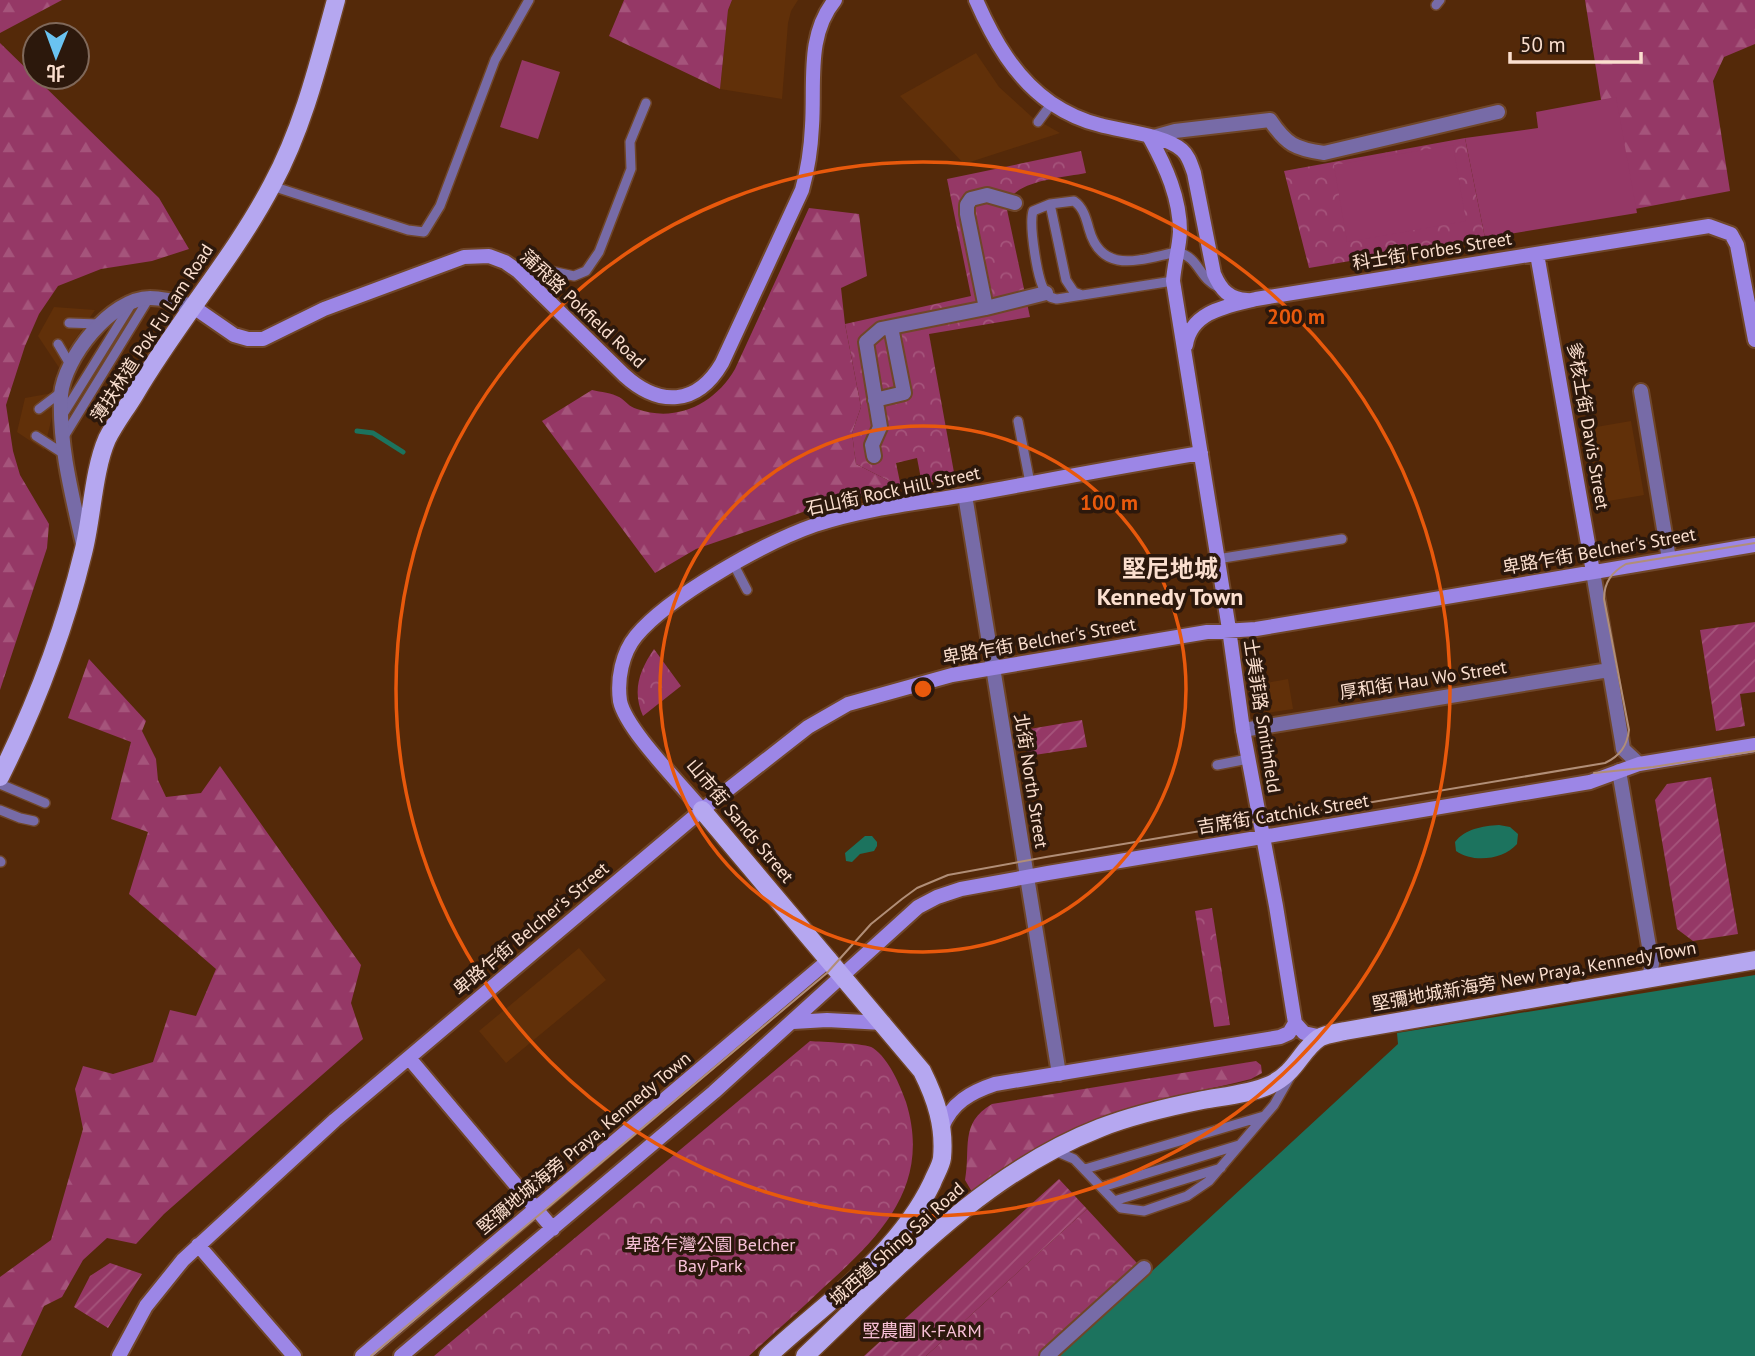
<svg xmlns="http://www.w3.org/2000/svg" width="1755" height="1356" font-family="'PT Sans','Noto Sans TC',sans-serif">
<defs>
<pattern id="forest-firs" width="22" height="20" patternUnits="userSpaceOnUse" patternTransform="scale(1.75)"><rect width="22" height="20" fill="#953866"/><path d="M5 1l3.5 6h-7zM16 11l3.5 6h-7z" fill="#a5547b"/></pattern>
<pattern id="park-crowns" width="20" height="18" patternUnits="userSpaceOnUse" patternTransform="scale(1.75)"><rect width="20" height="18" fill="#953866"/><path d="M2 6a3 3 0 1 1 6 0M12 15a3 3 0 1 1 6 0" fill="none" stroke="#a5547b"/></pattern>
<pattern id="garden-furrows" width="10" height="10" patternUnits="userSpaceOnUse" patternTransform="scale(1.75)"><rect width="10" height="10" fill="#953866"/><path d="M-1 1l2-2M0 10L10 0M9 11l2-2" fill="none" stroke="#a5547b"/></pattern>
</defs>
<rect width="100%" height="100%" fill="#542909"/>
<path fill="#613009" d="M 732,0 L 798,0 L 791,11 L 788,23 L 782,99 L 720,89 L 728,10 Z
M 976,53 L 999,87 L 1032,117 L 1060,133 L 964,164 L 900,96 Z
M 54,307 L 95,310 L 65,354 L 60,369 L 38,336 Z
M 58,392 L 44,450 L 17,432 L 25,398 Z
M 1631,421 L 1644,495 L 1602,502 L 1590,428 Z
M 1288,679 L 1293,709 L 1266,713 L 1261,684 Z
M 579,948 L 606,980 L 506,1063 L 479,1031 Z"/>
<path fill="url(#forest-firs)" d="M 0,0 L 62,0 L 0,33 Z
M 624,0 L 732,0 L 728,10 L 720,89 L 609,36 Z
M 1585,0 L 1755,0 L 1755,44 L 1724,57 L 1713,81 L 1730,191 L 1619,212 Z
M 0,43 L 159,198 L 189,249 L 152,261 L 101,269 L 58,286 L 39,314 L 25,346 L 6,405 L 13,451 L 20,475 L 49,524 L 47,548 L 0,690 Z
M 809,208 L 859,214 L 867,276 L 841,288 L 845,324 L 861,407 L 852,433 L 856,464 L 901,487 L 823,505 L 696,549 L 655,573 L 542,421 L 592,390 C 601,392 612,393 619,397 C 626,401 629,407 637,409 C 676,423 715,404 735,369 Z
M 89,659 L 146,721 L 142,731 L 156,759 L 158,780 L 166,797 L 201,793 L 220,766 L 361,965 L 351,1003 L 363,1039 L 164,1214 L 136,1244 L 107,1238 L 83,1260 L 62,1297 L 44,1306 L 21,1356 L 0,1356 L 0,1277 L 51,1240 L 83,1129 L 75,1089 L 83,1066 L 113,1074 L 153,1062 L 170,1010 L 196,1016 L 216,969 L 129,894 L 148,832 L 111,819 L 131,742 L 68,718 Z
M 1256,1061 L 1261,1065 L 1262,1073 L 1251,1079 C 1208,1090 1162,1097 1119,1111 C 1066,1128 1018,1160 972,1192 L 965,1180 C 971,1149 959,1123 992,1104 Z"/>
<path fill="url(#park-crowns)" d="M 1465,138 L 1485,238 L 1309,268 L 1284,171 Z
M 1081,151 L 1086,173 C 1062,178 1015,180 1006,205 L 1030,317 L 929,334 L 955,478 L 922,484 L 917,458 L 896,463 L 901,487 L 856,464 L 852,433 L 861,407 L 845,324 L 971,296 L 947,179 Z
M 654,649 L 681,686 L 643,716 C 632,691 639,671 654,649 Z
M 1212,908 L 1230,1025 L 1214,1027 L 1195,911 Z
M 810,1041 C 821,1042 866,1043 873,1048 C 889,1059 900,1085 906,1102 C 932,1186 880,1237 823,1288 C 799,1311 774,1333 749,1356 L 434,1356 Z
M 1087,1209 L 1148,1275 L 1060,1356 L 926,1356 Z"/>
<path fill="url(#garden-furrows)" d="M 1755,622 L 1755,692 L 1740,694 L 1745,726 L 1716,731 L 1700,630 Z
M 1082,720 L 1087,747 L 1028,756 L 1024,730 Z
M 1711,777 L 1738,934 L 1693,941 L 1677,929 L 1655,800 L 1667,784 Z
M 1059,1179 L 1087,1209 L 926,1356 L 864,1356 Z
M 110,1263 L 142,1274 L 108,1328 L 74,1307 L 90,1276 Z"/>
<path fill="#953866" d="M 522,60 L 560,72 L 538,139 L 500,127 Z
M 1616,97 L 1637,213 L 1485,238 L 1465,138 L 1538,128 L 1536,112 Z
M 1453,145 L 1466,221 L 1347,242 L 1334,165 Z"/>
<path fill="#1c735e" d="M 1499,825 L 1510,827 L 1518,834 L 1517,844 C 1503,860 1473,863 1456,851 L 1455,842 C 1465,829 1482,826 1499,825 Z
M 865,836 L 872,836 L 877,842 L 877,846 L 874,851 L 860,854 L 852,862 L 846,861 L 845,853 Z
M 1755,975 L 1755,1356 L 1060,1356 L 1398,1044 L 1397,1033 Z"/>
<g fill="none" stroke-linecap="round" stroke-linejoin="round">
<path stroke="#1c735e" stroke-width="5" d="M 357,431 L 373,433 L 403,452"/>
<g stroke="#6f4629" stroke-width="12">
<path id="lane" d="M 1436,5 L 1440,0
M 1038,122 L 1052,103
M 272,186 L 408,230 L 424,232 L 440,206 L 495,60 L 529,0
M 1050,204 L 1066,280 L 1074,292 L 1082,295
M 518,271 L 524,265 L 574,276 L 586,271 L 599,252 L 631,169 L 630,142 L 646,103
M 1173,281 L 1057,299 C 1052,298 1050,298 1047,294 C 1037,284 1029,224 1033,211 L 1050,204 L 1074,201 C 1083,207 1086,218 1089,229 C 1102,276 1141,259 1177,252 C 1200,257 1198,279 1220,288
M 69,323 L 99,324
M 58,344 L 71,366
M 39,409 L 60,393
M 62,416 L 132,303
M 1018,421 L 1030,483
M 65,435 L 149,298
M 36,436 L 64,454
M 1217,559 L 1342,539
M 734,565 L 747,590
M 1217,765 L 1248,759
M 0,784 L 45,803
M 0,810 L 20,818 L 34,821
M 0,861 L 1,862
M 1053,1150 L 1074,1159 L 1121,1208 L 1144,1211 L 1187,1196 L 1209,1181 L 1274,1105 L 1290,1077
M 1085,1169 L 1264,1116
M 1102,1187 L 1239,1145
M 1114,1201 L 1221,1168"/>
</g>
<g stroke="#6f4629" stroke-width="18">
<path id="street" d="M 1150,138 L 1175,131 L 1270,120 C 1286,144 1295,149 1324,153 L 1498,112
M 986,308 L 1046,293
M 1641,391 L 1669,559
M 875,400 L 904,393 L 891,327
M 874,456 L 872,445 L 880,427 L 866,342 L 881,329 L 986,308 L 967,214 L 967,205 L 971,199 L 987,195 L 1015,203
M 965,495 L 1059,1074
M 83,544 C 72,495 59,446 61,395 C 64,358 111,298 150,298 C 164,298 178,302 192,306
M 1593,572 L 1622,742 L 1623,749 L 1639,764
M 1243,730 L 1609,670
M 1619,771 L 1652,964 L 1649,977
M 1047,1356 L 1144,1268"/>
</g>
<g stroke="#6f4629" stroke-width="18">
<path id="secondary" d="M 976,0 C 993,39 1015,78 1051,103 C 1066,113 1083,121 1100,125 C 1122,131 1165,135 1182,150 C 1189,156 1191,165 1194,173 L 1214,274 C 1221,290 1229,299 1247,300
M 1150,138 C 1166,167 1180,198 1180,232 C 1179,249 1174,265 1173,281 L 1229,629 L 1243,730 L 1276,906 L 1295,1023 L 1304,1033 L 1322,1037
M 1537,254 L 1593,572
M 192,306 L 234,335 L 248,339 L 263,339 L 324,309 L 464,257 L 489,256 L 505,262 L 518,271 L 624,375 C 659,407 697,406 722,363 L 802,190 C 808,169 811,147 812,126 C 815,83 806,35 835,0
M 1186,345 C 1191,311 1228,306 1256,299 L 1709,226 L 1731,234 L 1737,245 L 1755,340
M 702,810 C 682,785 626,730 620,701 C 617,679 622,653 636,636 C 669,596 766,542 815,525 C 863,509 916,503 966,495 C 1044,481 1122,466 1201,453
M 793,1022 L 827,1020 L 884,1023
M 409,1058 L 553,1229
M 942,1128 C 951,1103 971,1092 995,1084 L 1280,1037 L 1289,1033 L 1295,1023
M 198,1245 L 294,1356
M 119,1356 L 146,1306 L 183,1260 L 335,1120 L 702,810 L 808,727 L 848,704 L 952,675 L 1207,632 L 1256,629 L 1755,545
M 362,1356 L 830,959
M 401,1356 L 714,1092 L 918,907 L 937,897 L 961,889 L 1048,873 L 1590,782 L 1639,764 L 1755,745"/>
</g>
<g stroke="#6f4629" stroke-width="21">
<path id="primary" d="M 0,777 C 36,705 64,631 83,553 C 92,519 93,471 107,439 C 115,423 126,409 135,394 C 177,322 233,259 272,185 C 303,128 319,62 336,0
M 702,810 L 922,1071 C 936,1099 945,1126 942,1158 C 941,1166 935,1175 932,1183 C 897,1256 826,1302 768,1356
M 805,1356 C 895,1271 982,1174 1100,1128 C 1133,1115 1168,1107 1203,1100 C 1225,1096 1249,1094 1270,1085 C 1297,1072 1300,1051 1319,1038 C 1326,1034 1336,1033 1345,1031 L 1755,960"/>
</g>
<use href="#lane" stroke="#776ba7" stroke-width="9"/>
<use href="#street" stroke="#776ba7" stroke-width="14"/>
<use href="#secondary" stroke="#9c86e6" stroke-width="14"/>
<use href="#primary" stroke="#b5a7f0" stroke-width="18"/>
<path stroke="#b18e77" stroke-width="2" d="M 1594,773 L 1653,767 L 1755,751
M 371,1356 L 827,973 L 871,924 L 902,899 L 917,888 L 948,875 L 1046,857 L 1605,763 C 1620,756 1627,746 1629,730 L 1604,599 C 1604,582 1612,572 1626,564 L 1755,543"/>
</g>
<g fill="none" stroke="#e8590c" stroke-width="3.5">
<circle cx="923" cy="689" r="263"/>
<circle cx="923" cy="689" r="527"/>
</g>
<g text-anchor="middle" stroke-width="7" stroke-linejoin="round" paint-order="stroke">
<g font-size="18" fill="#fbdfcf" stroke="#2c180c">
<text transform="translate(1432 251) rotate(-9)" y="6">科士街 Forbes Street</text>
<text transform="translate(583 309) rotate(43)" y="6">蒲飛路 Pokfield Road</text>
<text transform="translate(152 333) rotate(-57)" y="6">薄扶林道 Pok Fu Lam Road</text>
<text transform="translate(1588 426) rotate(80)" y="6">爹核士街 Davis Street</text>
<text transform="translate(893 491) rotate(-12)" y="6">石山街 Rock Hill Street</text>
<text transform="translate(1599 551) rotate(-10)" y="6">卑路乍街 Belcher's Street</text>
<text transform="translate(1039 641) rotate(-10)" y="6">卑路乍街 Belcher's Street</text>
<text transform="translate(1423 680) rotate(-9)" y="6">厚和街 Hau Wo Street</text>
<text transform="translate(1262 716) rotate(81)" y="6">士美菲路 Smithfield</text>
<text transform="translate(1031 781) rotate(81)" y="6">北街 North Street</text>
<text transform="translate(1283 814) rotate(-9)" y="6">吉席街 Catchick Street</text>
<text transform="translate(740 821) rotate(50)" y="6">山市街 Sands Street</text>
<text transform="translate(531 929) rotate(-40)" y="6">卑路乍街 Belcher's Street</text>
<text transform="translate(1534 976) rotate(-10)" y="6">堅彌地城新海旁 New Praya, Kennedy Town</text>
<text transform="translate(584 1143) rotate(-40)" y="6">堅彌地城海旁 Praya, Kennedy Town</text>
<text transform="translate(897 1244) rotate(-42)" y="6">城西道 Shing Sai Road</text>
</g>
<g font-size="18" fill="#f8c0d7" stroke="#2c180c">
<text x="710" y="1251">卑路乍灣公園 Belcher<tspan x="710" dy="21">Bay Park</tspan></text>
<text x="922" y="1337">堅農圃 K-FARM</text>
</g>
<g font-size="24" font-weight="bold" fill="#fbdfcf" stroke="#2c180c">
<text x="1170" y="577">堅尼地城<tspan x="1170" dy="28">Kennedy Town</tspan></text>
</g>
</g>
<circle cx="923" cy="689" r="10" fill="#e8590c" stroke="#2c180c" stroke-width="3.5"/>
<g font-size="21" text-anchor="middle" font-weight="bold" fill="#e8590c" stroke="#2c180c" stroke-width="7" stroke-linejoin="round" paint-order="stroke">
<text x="1296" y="324">200 m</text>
<text x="1109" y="510">100 m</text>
</g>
<g transform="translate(56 56) rotate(181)"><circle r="33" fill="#2c180c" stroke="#7f685a" stroke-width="2"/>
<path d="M0-5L12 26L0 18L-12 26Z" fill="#6ac3f1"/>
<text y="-10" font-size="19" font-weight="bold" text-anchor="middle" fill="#fbdfcf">北</text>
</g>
<path d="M1510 52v10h131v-10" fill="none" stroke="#fbdfcf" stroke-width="3.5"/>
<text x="1520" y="52" font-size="21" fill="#fbdfcf" stroke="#2c180c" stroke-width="5" paint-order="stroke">50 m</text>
</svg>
